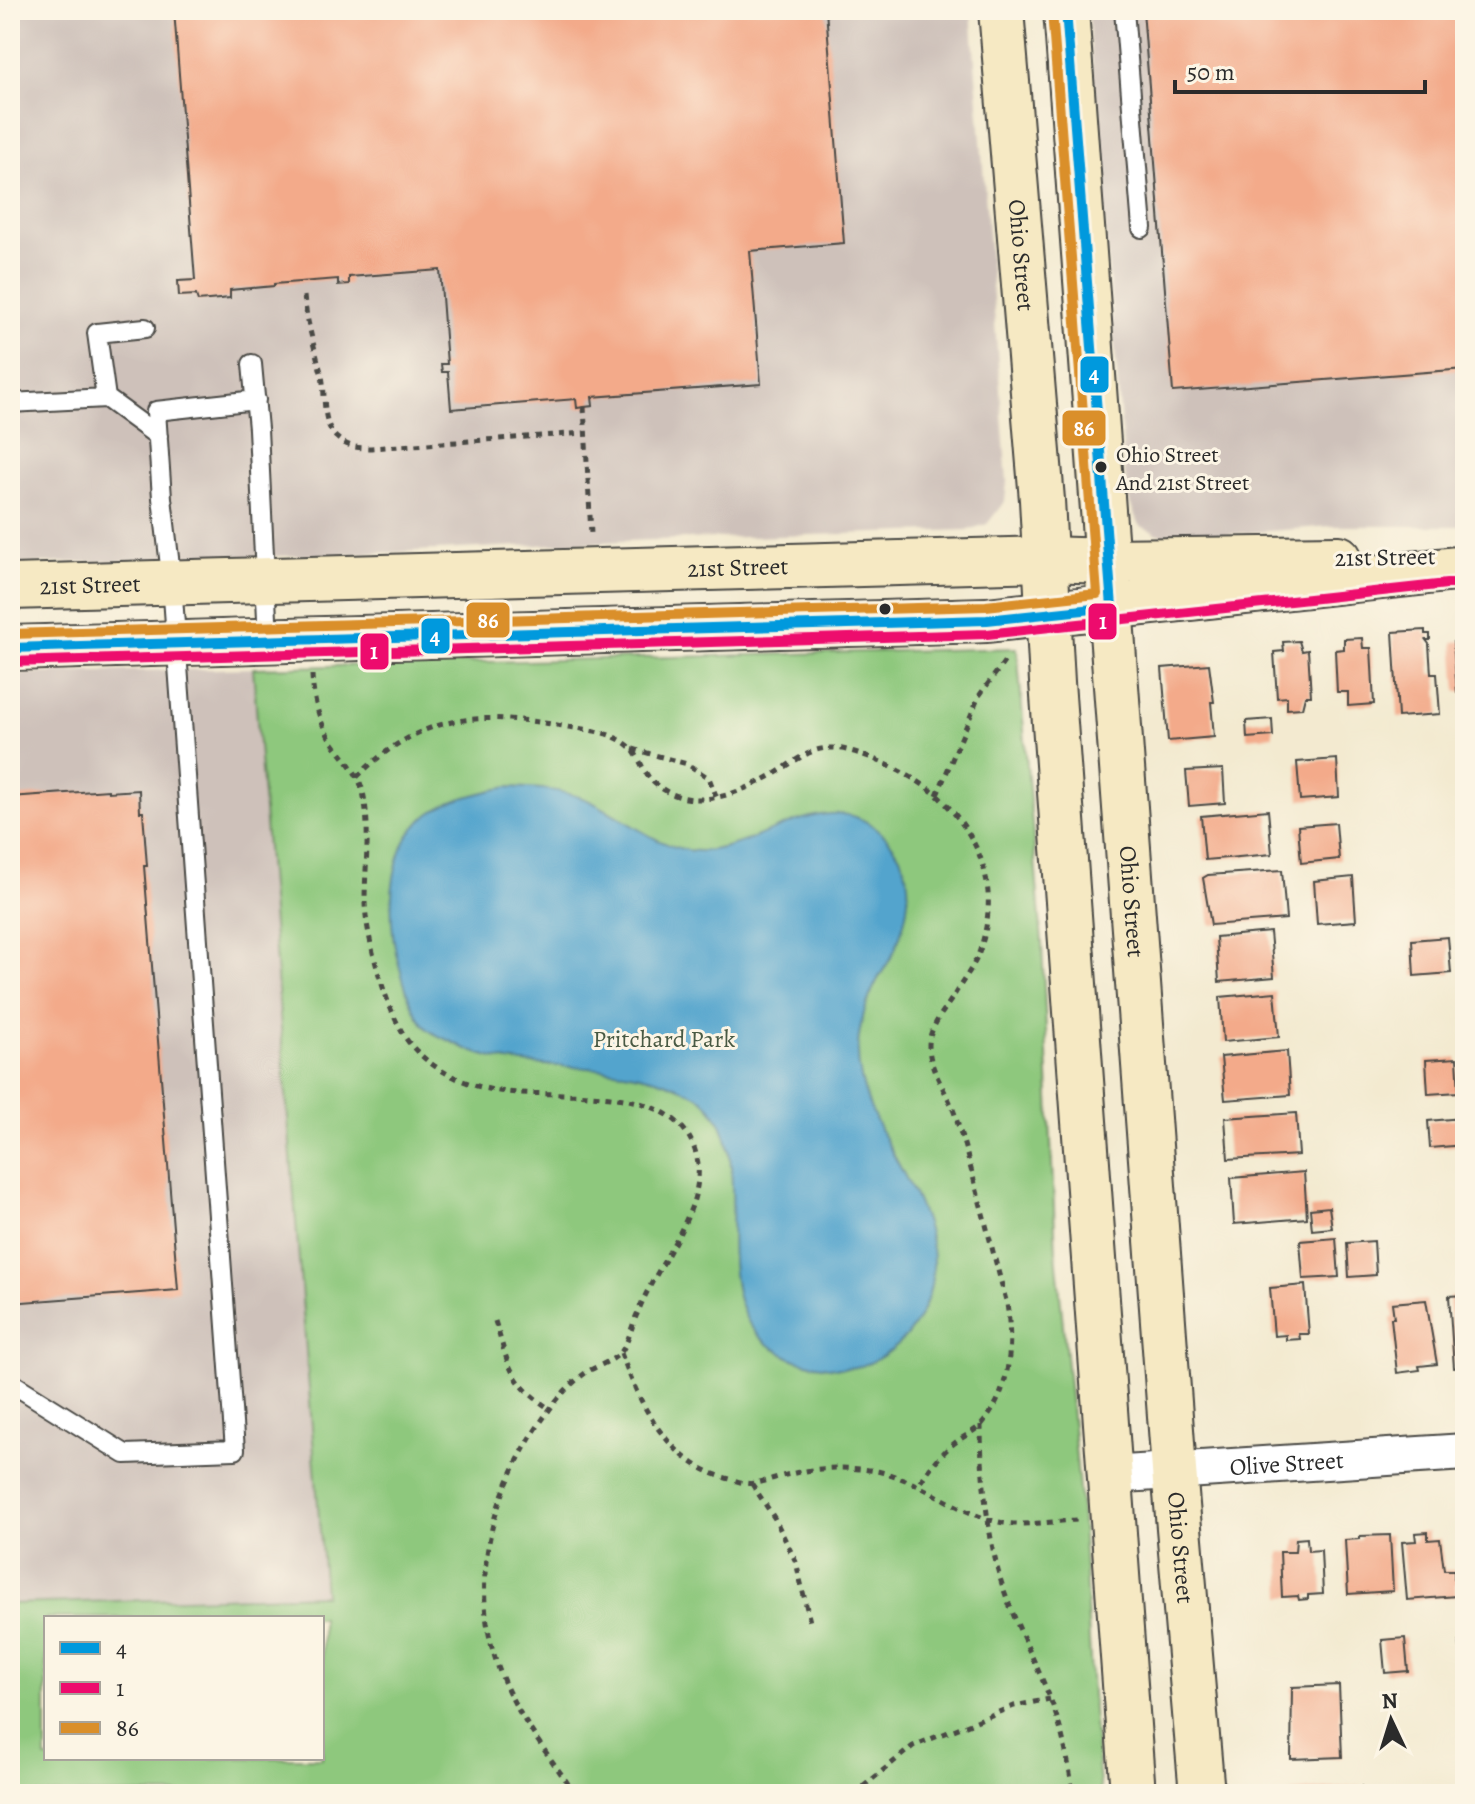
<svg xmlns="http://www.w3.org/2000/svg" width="1475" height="1804" font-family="Alegreya,serif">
<rect width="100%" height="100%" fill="#fcf5e5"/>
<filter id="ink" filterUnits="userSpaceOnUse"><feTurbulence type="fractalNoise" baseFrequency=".0125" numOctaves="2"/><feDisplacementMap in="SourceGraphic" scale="16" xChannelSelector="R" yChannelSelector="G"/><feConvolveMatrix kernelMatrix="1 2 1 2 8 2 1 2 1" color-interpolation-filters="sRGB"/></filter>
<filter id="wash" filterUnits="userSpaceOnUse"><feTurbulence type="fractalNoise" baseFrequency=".006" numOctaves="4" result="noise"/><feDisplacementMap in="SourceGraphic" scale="32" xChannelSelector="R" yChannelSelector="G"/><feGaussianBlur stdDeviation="1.8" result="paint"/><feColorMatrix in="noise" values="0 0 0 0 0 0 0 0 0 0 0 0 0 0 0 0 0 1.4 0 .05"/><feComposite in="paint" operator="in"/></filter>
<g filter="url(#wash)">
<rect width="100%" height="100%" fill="#f3ead0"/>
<path fill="#cec1ba" d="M 10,10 L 971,10 L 1007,481 L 1005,501 L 987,524 L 967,530 L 623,541 L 353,554 L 10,564 Z
M 1088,10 L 1465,10 L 1465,526 L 1332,526 L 1180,538 L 1158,534 L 1139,525 L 1130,503 L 1125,474 Z
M 253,668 L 325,1596 L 10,1604 L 10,674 Z"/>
<path fill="#8ec87d" stroke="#5c7a54" stroke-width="2" fill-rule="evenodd" d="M 1017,648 L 1042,942 L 1056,1253 L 1082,1519 L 1093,1710 L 1101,1794 L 10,1794 L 10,1604 L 325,1595 L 253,668 ZM 46,1618 L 322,1618 L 322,1758 L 46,1758 Z"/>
<path fill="#53a4cd" stroke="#3f687c" stroke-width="2" d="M 508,787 C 535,788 560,789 585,799 C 622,814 660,852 701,851 C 758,850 825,784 878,830 C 917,863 913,903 896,947 C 892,959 883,969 877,981 C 867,1000 859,1025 858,1047 C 854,1143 979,1224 915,1324 C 904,1342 882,1360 861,1366 C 843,1371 820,1366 803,1362 C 789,1359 780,1352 768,1344 C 699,1293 762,1159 707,1104 C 700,1096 692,1093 682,1089 C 626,1063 567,1070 508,1061 C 489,1058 469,1051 452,1042 C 444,1038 432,1034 426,1028 C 411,1011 405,986 399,965 C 389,929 388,883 402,848 C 420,805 467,795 508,787 Z"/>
<g id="blocks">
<path fill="#f3aa8a" d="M 174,10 L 826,10 L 844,243 L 750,251 L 761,384 L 592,397 L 593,406 L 584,407 L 577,408 L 576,399 L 451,409 L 448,372 L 442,372 L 441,364 L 447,364 L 440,270 L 349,277 L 349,284 L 338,285 L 338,279 L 274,284 L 274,286 L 230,290 L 230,298 L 198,301 L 196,295 L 179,296 L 178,281 L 195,280 Z
M 1143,10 L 1465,10 L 1465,369 L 1173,392 Z
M 1425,630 L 1425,634 L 1430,634 L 1430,640 L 1426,640 L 1429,644 L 1431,674 L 1437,674 L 1440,714 L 1398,717 L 1393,632 Z
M 1362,638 L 1363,648 L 1371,648 L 1374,704 L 1348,706 L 1348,692 L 1337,692 L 1335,650 L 1344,649 L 1344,639 Z
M 1299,641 L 1302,651 L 1308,650 L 1311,696 L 1305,696 L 1302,708 L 1287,709 L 1287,697 L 1277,698 L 1274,652 L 1284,651 L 1283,642 Z
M 1465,641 L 1465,692 L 1457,692 L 1453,642 Z
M 1209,664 L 1214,702 L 1211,702 L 1214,737 L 1168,741 L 1162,668 Z
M 1272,719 L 1273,736 L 1247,738 L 1246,721 Z
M 1337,759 L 1339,797 L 1300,800 L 1297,762 Z
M 1223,769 L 1225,803 L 1189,806 L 1186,771 Z
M 108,790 L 108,792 L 139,790 L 140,812 L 143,812 L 147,866 L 144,866 L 178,1290 L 10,1303 L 10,797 Z
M 1268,810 L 1272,854 L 1205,860 L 1201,816 Z
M 1336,823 L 1339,859 L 1301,863 L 1298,826 Z
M 1282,870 L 1286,919 L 1211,925 L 1203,878 L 1208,875 Z
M 1353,877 L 1356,921 L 1317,924 L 1314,881 Z
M 1270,932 L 1274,977 L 1219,982 L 1216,937 Z
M 1448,937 L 1451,973 L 1414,976 L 1412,940 Z
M 1275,992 L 1279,1037 L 1223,1042 L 1220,997 Z
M 1287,1051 L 1290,1095 L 1225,1100 L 1221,1057 Z
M 1457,1058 L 1459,1092 L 1428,1094 L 1426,1060 Z
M 1296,1113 L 1299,1155 L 1228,1159 L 1225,1118 Z
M 1462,1118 L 1464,1145 L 1430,1148 L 1428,1121 Z
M 1304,1172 L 1307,1218 L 1234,1224 L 1231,1178 Z
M 1329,1207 L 1332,1228 L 1312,1230 L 1310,1209 Z
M 1336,1238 L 1339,1277 L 1303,1279 L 1300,1241 Z
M 1374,1241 L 1376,1275 L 1349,1277 L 1347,1243 Z
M 1305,1285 L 1309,1334 L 1299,1334 L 1300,1339 L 1286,1340 L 1286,1335 L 1274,1336 L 1270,1288 Z
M 1465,1295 L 1465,1367 L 1454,1368 L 1449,1296 Z
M 1426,1300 L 1437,1364 L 1419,1366 L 1420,1370 L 1397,1373 L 1391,1318 L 1394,1318 L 1392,1303 Z
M 1428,1532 L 1428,1540 L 1440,1539 L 1444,1570 L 1454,1570 L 1454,1578 L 1459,1577 L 1460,1584 L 1455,1584 L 1456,1596 L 1407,1600 L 1402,1542 L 1416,1541 L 1415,1533 Z
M 1390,1535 L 1393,1591 L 1348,1594 L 1345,1540 L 1360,1539 L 1360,1536 Z
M 1307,1538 L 1308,1551 L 1321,1550 L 1323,1594 L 1308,1595 L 1308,1599 L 1299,1600 L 1298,1596 L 1282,1597 L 1280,1552 L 1295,1552 L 1296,1539 Z
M 1465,1631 L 1465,1666 L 1461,1666 L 1459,1632 Z
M 1405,1638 L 1408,1671 L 1385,1673 L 1382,1640 Z
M 1339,1685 L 1342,1757 L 1291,1759 L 1292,1687 Z
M 1361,1786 L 1362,1794 L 1292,1794 L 1292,1792 Z"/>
</g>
</g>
<g filter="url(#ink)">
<use href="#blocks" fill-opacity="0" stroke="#494844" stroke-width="2"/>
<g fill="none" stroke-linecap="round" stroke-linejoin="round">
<g stroke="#494844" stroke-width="22">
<path id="lane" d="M 1124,10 L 1142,228
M 252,364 L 258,429 L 268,640
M 106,398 L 97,333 L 145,328
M 10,403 L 106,398 L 158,436
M 10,1382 L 125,1454 L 235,1450 L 172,583 L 162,498 L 156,411 L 256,400"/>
</g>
<g stroke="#494844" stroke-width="40">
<g id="street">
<path id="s1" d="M 1109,1475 L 1465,1452"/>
</g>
</g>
<g stroke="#494844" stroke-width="48">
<g id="secondary">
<path id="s2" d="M 1001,10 L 1042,500 L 1052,682 L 1133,1794"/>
<path id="s3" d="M 1066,10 L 1174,1470 L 1202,1794"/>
<path id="s4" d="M 10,587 L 1045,559 L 1109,561 L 1339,558"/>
<path d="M 10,648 L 987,620 L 1465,568"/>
</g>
</g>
<path stroke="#494844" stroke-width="5" stroke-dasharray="6 6" stroke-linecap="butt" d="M 304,296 C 307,324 315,349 322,376 C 326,396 321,421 336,437 C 347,447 357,448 371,448 L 584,433
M 584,407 L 591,534
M 312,675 C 313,697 318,718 329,737 C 340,755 358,770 363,792 C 371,828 365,865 365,901 C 365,935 388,1019 411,1045 C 434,1072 471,1088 507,1092 C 564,1098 681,1080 697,1158 C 704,1195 681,1230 665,1260 C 655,1277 645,1294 638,1312 C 632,1324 629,1342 621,1352 C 613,1362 594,1366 584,1374 C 573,1382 561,1394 553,1405 C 491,1486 462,1588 505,1684 C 523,1724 551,1758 575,1794
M 633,749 L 687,764 L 709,778 L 717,798
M 357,777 C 422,712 481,711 568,727 C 590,730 613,732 630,747 C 641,757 642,775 658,786 C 694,813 741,793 776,773 C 792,763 810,748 830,748 C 858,747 919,778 939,797 C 983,840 1000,890 980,950 C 975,965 964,979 956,992 C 947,1008 929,1026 929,1045 C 929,1072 949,1093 956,1118 C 975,1179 990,1242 1007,1304 C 1013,1345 1011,1391 982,1424 C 975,1431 964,1436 956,1442 C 940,1454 930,1468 919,1484
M 937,795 L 979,696 L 1007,658
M 495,1321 C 509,1366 509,1382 550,1409
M 621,1353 C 640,1405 667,1462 726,1478 C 735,1480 746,1485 755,1483 C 767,1481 779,1476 791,1474 C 819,1467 852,1466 881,1472 C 925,1482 960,1516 1004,1523 C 1028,1526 1054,1521 1077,1520
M 981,1425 C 981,1472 987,1533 1000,1578 C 1013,1620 1034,1658 1050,1698 C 1062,1729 1069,1762 1073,1794
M 752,1484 L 775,1519 L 796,1562 L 810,1622
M 854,1794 L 913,1746 L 1014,1706 L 1050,1699"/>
<use href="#lane" stroke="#fff" stroke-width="18"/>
<use href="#street" stroke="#fff" stroke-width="36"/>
<use href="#secondary" stroke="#f6e9c3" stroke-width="44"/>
<g stroke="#fcf5e5" stroke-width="16">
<path id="bus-1" d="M 10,648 L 987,620 L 1112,607 L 1066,10"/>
</g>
<g stroke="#fcf5e5" stroke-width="16">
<path id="bus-2" d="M 10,662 L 987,634 L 1465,582"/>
</g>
<g stroke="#fcf5e5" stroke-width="16">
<path id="bus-3" d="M 10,634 L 986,606 L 1097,594 L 1052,11"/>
</g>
<use href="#bus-1" stroke="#09d" stroke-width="10"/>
<use href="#bus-2" stroke="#ed0b6d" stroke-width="10"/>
<use href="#bus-3" stroke="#da8f2a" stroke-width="10"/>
</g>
</g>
<g fill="#2b2b2b" stroke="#fcf5e5" stroke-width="3">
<circle cx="1101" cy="467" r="7"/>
<circle cx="885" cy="609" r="7"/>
</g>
<g text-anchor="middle" stroke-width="6" stroke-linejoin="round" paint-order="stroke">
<g font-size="22" fill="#2b2b2b" stroke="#fcf5e5" text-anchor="start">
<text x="1116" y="462">Ohio Street<tspan x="1116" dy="28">And 21st Street</tspan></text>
</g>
<g font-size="24" fill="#2b2b2b" stroke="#fcf5e5">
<text dy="8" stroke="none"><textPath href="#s2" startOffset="246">Ohio Street</textPath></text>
<text transform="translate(1385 557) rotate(-1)" y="8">21st Street</text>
<text dy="8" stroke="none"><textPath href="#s4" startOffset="728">21st Street</textPath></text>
<text dy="8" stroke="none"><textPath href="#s4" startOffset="80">21st Street</textPath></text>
<text dy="8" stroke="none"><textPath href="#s3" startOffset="894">Ohio Street</textPath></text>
<text dy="8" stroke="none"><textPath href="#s1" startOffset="178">Olive Street</textPath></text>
<text dy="8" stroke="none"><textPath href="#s3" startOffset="1542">Ohio Street</textPath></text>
</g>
<g font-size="24" fill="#495a44" stroke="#fcf5e5">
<text x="664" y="1047">Pritchard Park</text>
</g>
</g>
<g stroke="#fcf5e5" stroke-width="3">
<rect x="1079" y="355" width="31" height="39" rx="8" fill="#09d"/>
<rect x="1061" y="409" width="46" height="38" rx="8" fill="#da8f2a"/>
<rect x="465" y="601" width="46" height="38" rx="8" fill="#da8f2a"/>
<rect x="1087" y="602" width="31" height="39" rx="8" fill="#ed0b6d"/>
<rect x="420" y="617" width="31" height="38" rx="8" fill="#09d"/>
<rect x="359" y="632" width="31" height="39" rx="8" fill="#ed0b6d"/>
</g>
<g font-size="22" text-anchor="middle" font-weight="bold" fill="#fff">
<text x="1094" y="382">4</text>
<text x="1084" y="436">86</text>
<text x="488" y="628">86</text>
<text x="1103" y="629">1</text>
<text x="435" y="644">4</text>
<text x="374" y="659">1</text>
</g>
<rect width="1475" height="1804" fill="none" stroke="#fcf5e5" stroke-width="40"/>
<rect x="44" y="1616" width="280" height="144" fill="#fcf5e5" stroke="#a8a49b" stroke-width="2"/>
<rect x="60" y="1642" width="40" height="12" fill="#0099dd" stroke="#a8a49b" stroke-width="2"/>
<text x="116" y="1656" font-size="24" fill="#2b2b2b">4</text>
<rect x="60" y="1682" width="40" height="12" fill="#ed0b6d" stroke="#a8a49b" stroke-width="2"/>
<text x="116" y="1696" font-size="24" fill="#2b2b2b">1</text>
<rect x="60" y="1722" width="40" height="12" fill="#da8f2a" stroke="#a8a49b" stroke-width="2"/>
<text x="116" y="1736" font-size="24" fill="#2b2b2b">86</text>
<g transform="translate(1391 1720) rotate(356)" stroke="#fcf5e5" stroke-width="6" paint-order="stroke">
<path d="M0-6L14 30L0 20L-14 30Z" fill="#2b2b2b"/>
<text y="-12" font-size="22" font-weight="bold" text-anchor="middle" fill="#2b2b2b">N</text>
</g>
<path d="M1175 80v12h250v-12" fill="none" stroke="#2b2b2b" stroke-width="4"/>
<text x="1187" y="80" font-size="24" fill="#2b2b2b" stroke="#fcf5e5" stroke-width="6" paint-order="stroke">50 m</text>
</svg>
